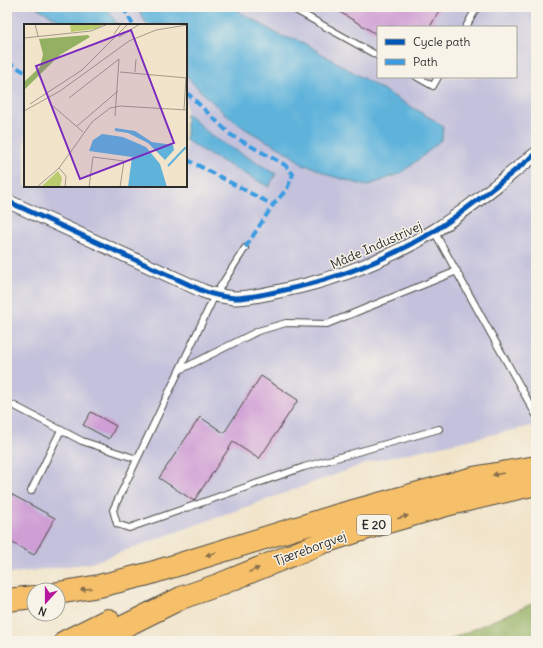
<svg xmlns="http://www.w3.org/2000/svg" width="543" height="648" font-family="Delius,sans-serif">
<rect width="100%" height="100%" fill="#f7f3e8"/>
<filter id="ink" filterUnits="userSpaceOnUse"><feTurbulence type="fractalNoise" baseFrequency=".025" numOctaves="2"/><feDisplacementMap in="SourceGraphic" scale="8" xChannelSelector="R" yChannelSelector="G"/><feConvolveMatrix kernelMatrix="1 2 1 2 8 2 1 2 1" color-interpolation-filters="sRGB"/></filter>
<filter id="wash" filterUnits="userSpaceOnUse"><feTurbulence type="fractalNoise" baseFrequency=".012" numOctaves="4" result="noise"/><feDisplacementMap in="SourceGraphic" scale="16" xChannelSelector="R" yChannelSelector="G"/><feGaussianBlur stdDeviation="0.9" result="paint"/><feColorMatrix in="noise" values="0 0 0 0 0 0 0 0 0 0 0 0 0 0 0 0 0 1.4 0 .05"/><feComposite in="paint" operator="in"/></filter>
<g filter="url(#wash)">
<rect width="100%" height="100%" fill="#f1e4ca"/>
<path fill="#c3c1db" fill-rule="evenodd" d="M 7,7 L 536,7 L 536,425 L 373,461 L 91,563 L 7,574 ZM 25,25 L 186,25 L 186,186 L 25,186 ZM 378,27 L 516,27 L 516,77 L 378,77 Z"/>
<path fill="#94b062" stroke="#606e46" d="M 536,602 L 536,635 L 525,641 L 446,641 Z"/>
<path fill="#5fb3db" stroke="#456f83" d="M 36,7 L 107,7 L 117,25 L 67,25 Z
M 137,7 L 240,7 L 238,11 L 281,36 L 302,42 L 437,122 L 443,126 L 442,139 L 425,154 L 401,173 L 367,186 L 331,176 L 308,165 L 304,166 C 288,150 264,141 244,128 C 224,114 203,94 186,76 L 186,25 L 147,25 Z
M 186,113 L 213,137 L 276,174 L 269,187 L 203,151 L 186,140 Z"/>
<g id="blocks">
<path fill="#cf9ed4" d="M 333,7 L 441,7 L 430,27 L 378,27 L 378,35 L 333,8 Z
M 261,376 L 298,400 L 259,459 L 233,442 L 194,501 L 159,478 L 200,417 L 224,433 Z
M 91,412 L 116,426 L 109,439 L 83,425 Z
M 7,492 L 55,518 L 34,555 L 7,540 Z"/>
</g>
</g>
<g filter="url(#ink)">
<use href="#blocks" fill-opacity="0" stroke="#494743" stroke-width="1"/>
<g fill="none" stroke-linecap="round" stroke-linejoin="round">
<g stroke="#494743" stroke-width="8">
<path id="lane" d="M 290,7 L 378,56
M 466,27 L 477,7
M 417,77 L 433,86 L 438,77
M 434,231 L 536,415
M 245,248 L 215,295 L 113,510 L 117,524 L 129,528 L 304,467 L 439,429
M 180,370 L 258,331 L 286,323 L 327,324 L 457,271
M 7,402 L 82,441 L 137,459
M 31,491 L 61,430"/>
</g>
<g stroke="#494743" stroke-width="15">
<path id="street" d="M 7,201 L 203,291 C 213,295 224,297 235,298 C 250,298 265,294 280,291 C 334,280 387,260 434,231 C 471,208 502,180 536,154"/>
</g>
<g stroke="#494743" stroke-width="24">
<path id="highway" d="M 58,593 L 99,586 L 148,574 L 342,514 L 473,478 L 536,467
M 7,600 L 34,597
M 66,641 L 108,620
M 95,641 L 181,598 L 218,585 L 324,542 L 374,526 L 450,504 L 536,484"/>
</g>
<use href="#lane" stroke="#fff" stroke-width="6"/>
<use href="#street" stroke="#fff" stroke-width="13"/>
<use href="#highway" stroke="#f6c06b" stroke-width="22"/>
<path stroke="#3d9ce1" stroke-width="4" stroke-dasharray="8 4" stroke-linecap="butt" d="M 123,7 L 133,25
M 7,62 L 25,72
M 186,92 L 231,135 L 285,165 L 293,174 L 287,189 L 273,205 L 245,248
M 186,159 L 273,205"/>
<g stroke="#f7f3e8" stroke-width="8">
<path id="cycleway" d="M 7,201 L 203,291 C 213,295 224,297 235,298 C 250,298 265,294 280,291 C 334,280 387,260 434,231 C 471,208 502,180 536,154"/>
</g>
<use href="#cycleway" stroke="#0057b8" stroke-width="5"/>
</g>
<defs><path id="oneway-solid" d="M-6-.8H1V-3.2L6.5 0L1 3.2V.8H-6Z"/></defs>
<g fill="#866e48">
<use href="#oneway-solid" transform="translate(498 474) rotate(170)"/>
<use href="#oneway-solid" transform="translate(403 517) rotate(-16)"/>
<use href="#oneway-solid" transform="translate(211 554) rotate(163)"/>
<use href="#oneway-solid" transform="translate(254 570) rotate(-23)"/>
<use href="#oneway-solid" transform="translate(86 589) rotate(170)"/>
</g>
</g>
<g text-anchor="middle" stroke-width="3" stroke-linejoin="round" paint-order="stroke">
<rect fill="#f7f3e8" stroke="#686764" stroke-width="1" x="357" y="515" width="34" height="20" rx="3"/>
<g font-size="12" font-weight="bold" fill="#2b2b2b">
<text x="374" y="529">E 20</text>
</g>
<g font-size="13" fill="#2b2b2b" stroke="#f7f3e8">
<text transform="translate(376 245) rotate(-24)" y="5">Måde Industrivej</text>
<text transform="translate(310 548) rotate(-20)" y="5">Tjæreborgvej</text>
</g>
</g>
<g transform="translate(24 24)">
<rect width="163" height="163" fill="#f1e4ca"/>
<path d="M 46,0 L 81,0 L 71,5 L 47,8 ZM 34,147 L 38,154 L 36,163 L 17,163 Z" fill="#bbcc6f"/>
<path d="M 64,11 L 66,13 L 36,31 L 0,66 L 0,58 L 16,43 L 19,30 L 15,15 Z" fill="#94b062"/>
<path d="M 91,104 L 111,107 L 128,118 L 149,121 L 150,126 L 141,136 L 124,119 L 104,109 L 91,107 ZM 78,110 L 99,113 L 122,123 L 136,140 L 143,163 L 104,163 L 108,133 L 65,127 L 69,116 Z" fill="#5fb3db"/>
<path fill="none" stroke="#5fb3db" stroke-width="2" d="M 144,142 L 161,124 L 163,125"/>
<path fill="none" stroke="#a29a8a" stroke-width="1" d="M 11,0 L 14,12M 90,10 L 97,0M 95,13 L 116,0M 0,14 L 67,7 L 84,0M 96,48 L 163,54M 111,48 L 112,35M 45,74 L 95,35 L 91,92M 6,80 L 58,46 L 104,0M 29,82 L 59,108M 160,86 L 162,54M 0,87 L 36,67 L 105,17 L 132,6 L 163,1M 53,102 L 94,67M 35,144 L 42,152 L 41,163M 13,163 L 35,144 L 68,98 L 86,84 L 96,82 L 163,86M 65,163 L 69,133 L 100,137 L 96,163"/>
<path fill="#7b2cbf" fill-opacity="0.15" stroke="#7b2cbf" stroke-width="2" d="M 107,6 L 150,119 L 56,155 L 12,42 Z"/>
<rect width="163" height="163" fill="none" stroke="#2b2b2b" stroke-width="2"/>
</g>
<rect width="543" height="648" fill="none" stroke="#f7f3e8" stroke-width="24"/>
<rect x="377" y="26" width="140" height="52" fill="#f7f3e8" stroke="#a5a39c"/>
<rect x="385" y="39" width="20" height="6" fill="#0057b8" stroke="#a5a39c"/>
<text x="413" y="46" font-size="12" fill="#2b2b2b">Cycle path</text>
<rect x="385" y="59" width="20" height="6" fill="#3d9ce1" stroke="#a5a39c"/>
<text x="413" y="66" font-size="12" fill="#2b2b2b">Path</text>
<g transform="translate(46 602) rotate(201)"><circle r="19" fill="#f7f3e8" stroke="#a5a39c"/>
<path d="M0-3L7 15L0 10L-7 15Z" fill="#b5179e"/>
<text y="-6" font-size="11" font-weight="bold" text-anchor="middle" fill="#2b2b2b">N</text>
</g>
</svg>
